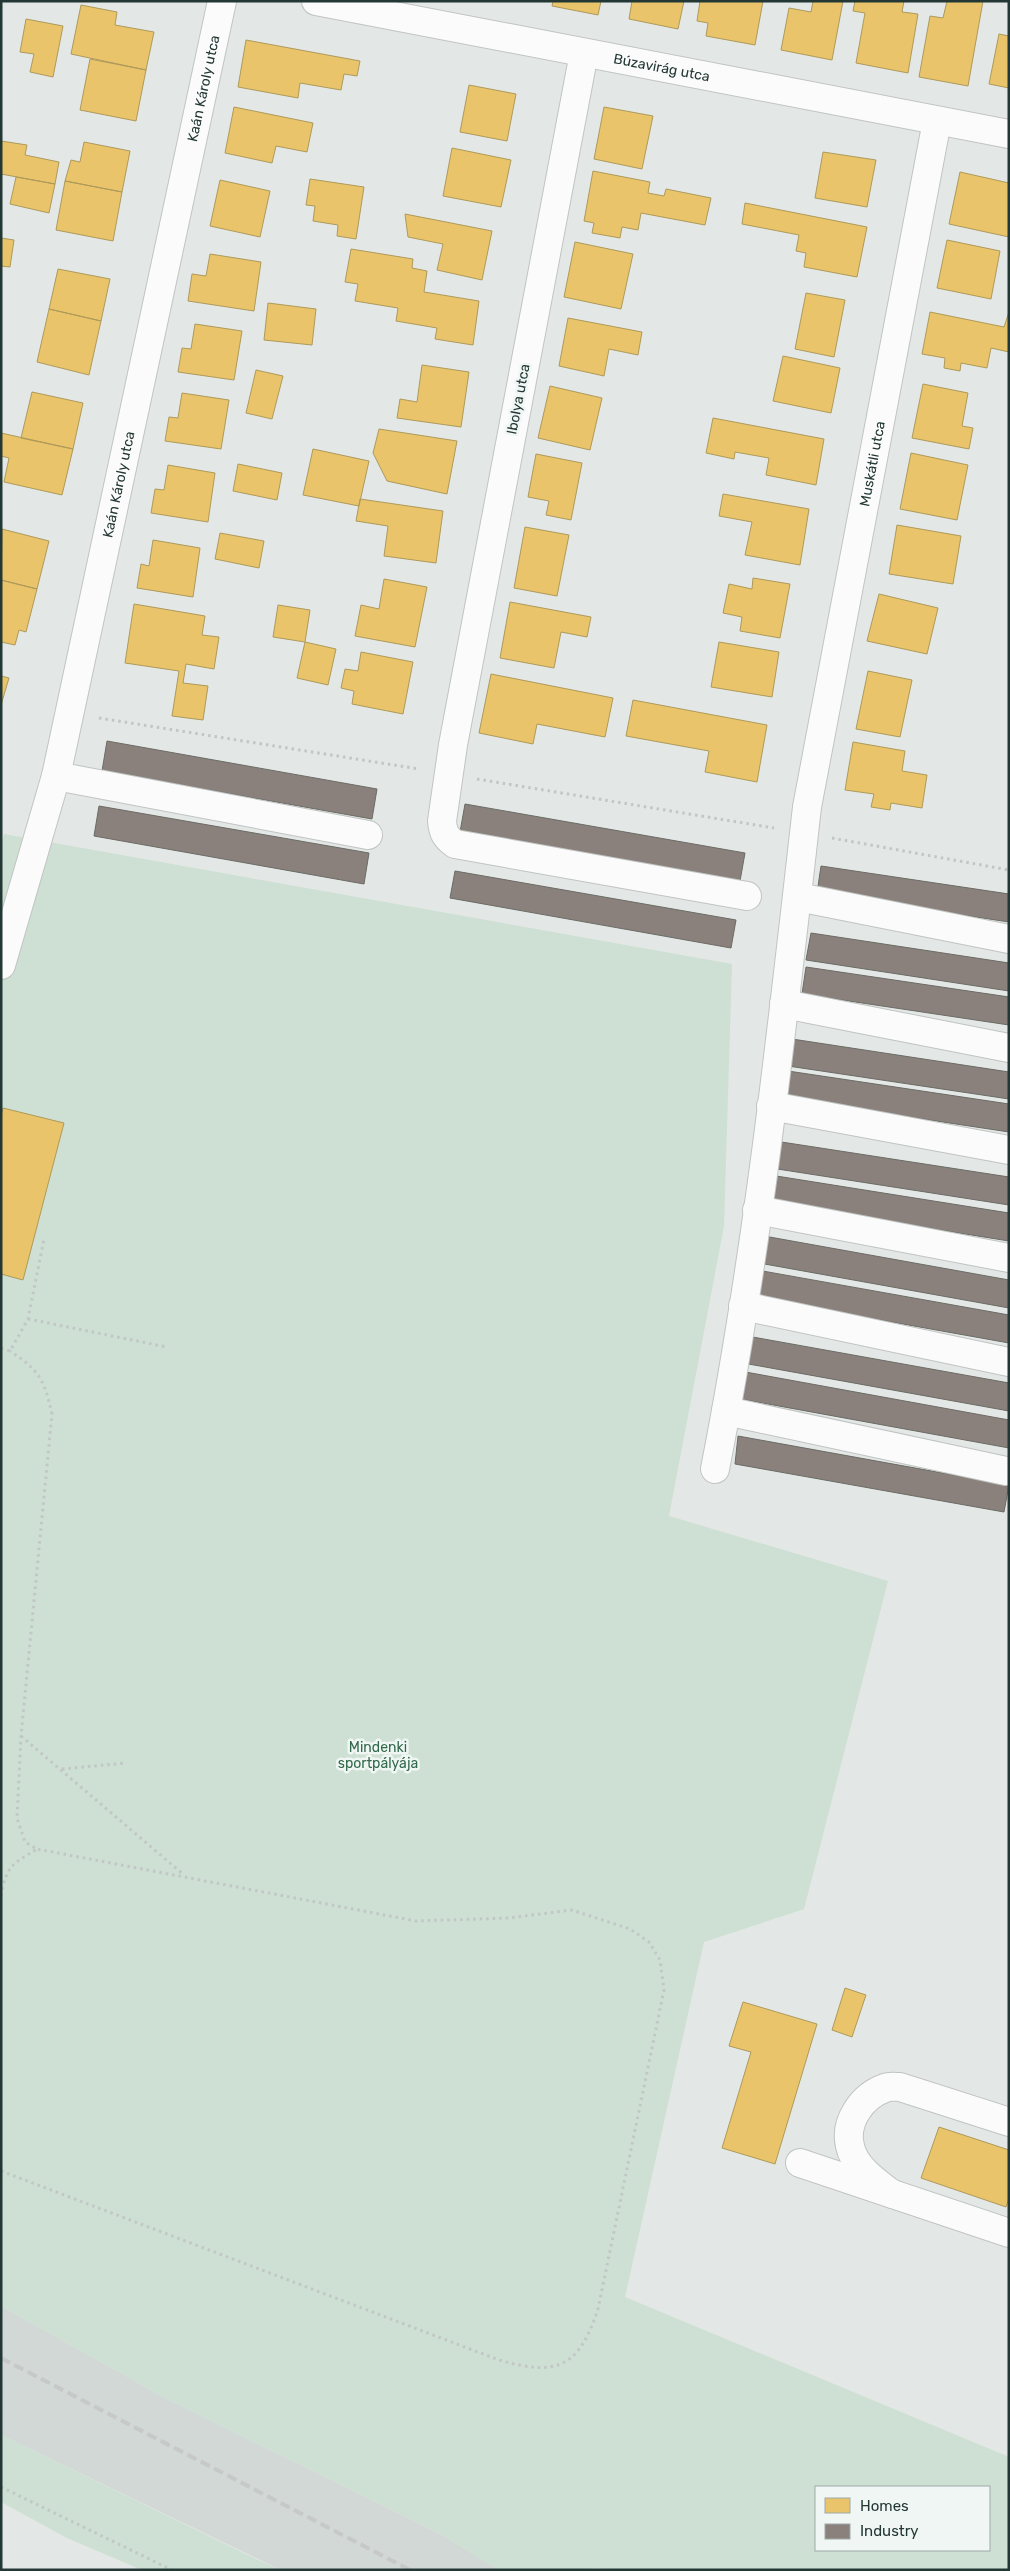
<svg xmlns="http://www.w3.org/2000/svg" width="1010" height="2571" font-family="Rubik,sans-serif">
<rect width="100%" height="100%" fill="#e3e7e5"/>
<path fill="#d1d8d5" d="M 1,2306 L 163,2397 L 442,2535 L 499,2570 L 281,2570 L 1,2435 Z"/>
<path fill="#cedfd3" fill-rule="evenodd" d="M 4,834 L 732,964 L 724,1226 L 669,1516 L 888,1581 L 804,1909 L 704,1942 L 625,2297 L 1009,2457 L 1009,2570 L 618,2570 L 592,2568 L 590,2570 L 499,2570 L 442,2535 L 163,2397 L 1,2306 L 1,844 ZM 816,2487 L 989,2487 L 989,2550 L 816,2550 Z
M 1,2435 L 256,2559 L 281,2570 L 142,2570 L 67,2538 L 1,2502 Z"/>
<path fill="#e9c46a" stroke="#ae9a5a" d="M 553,1 L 601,1 L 598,15 L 552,6 Z
M 632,1 L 684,1 L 678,29 L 629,19 Z
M 700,1 L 763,1 L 755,45 L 706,36 L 708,23 L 697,21 Z
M 813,1 L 843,1 L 832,60 L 781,50 L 789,8 L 811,12 Z
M 855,1 L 904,1 L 902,12 L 918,14 L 908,73 L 856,63 L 865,13 L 853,11 Z
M 947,1 L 983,1 L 968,86 L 919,77 L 930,16 L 943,18 Z
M 81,5 L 117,12 L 115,25 L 154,32 L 146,70 L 71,54 Z
M 26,19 L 63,26 L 53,77 L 30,72 L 34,54 L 20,52 Z
M 999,34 L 1009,36 L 1009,88 L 989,84 Z
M 246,40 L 360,61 L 357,76 L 344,74 L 341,90 L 300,83 L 298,98 L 238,87 Z
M 90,59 L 146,70 L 136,121 L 80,110 Z
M 469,85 L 516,94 L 507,141 L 460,132 Z
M 234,107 L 313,123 L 307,152 L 276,146 L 272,163 L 225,153 Z
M 604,107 L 653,116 L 642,169 L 594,159 Z
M 1,141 L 27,145 L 25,155 L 59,162 L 55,184 L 1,174 Z
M 84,142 L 130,151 L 122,192 L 65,181 L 71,160 L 80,162 Z
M 452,148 L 511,160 L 501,207 L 443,196 Z
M 823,152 L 876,160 L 867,207 L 815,198 Z
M 593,171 L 650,182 L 648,193 L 664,196 L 666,189 L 711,198 L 705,225 L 641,213 L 638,230 L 622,227 L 620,238 L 592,233 L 594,223 L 584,221 Z
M 960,172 L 1009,183 L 1009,237 L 949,224 Z
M 16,177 L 55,184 L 49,213 L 10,204 Z
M 310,179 L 364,187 L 356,239 L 337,236 L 338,225 L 313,221 L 315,206 L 306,205 Z
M 220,180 L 270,191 L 260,237 L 210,226 Z
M 65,181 L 122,192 L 113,241 L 56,230 Z
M 745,203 L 867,227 L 857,277 L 804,267 L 806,253 L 796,251 L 799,235 L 742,224 Z
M 405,214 L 492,231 L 482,280 L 437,270 L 443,244 L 408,237 Z
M 1,238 L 14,240 L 10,267 L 1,266 Z
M 947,240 L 1000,251 L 991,299 L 937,288 Z
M 575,242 L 633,254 L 621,309 L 564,297 Z
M 351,249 L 413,259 L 412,268 L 427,271 L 424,292 L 479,301 L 473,345 L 435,339 L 437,328 L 396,321 L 398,308 L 355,301 L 358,284 L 345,282 Z
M 210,254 L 261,262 L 254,311 L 188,301 L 192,274 L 206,276 Z
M 58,269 L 110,279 L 101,321 L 49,309 Z
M 806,293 L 845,300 L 834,357 L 795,349 Z
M 268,303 L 316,309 L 312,345 L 264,340 Z
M 49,309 L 101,321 L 89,375 L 37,362 Z
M 930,312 L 1004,327 L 1009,312 L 1009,352 L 991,348 L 987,368 L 961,363 L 960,371 L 944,368 L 945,358 L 922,354 Z
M 568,318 L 642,332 L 638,355 L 609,349 L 604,376 L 559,366 Z
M 195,324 L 242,331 L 234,380 L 178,372 L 182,348 L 191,349 Z
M 783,356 L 840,368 L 831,413 L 773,401 Z
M 422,365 L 469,372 L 461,427 L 397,418 L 400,399 L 417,402 Z
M 256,370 L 283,376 L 272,419 L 246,413 Z
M 923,384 L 968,393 L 962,426 L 973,428 L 969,449 L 912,438 Z
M 550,386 L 602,398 L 590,450 L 538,438 Z
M 32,392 L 83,403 L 73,449 L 21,438 Z
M 182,393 L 229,400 L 221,449 L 165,441 L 169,417 L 178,418 Z
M 713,418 L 824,439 L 816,485 L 766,475 L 769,458 L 735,452 L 734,459 L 706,453 Z
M 379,429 L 457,441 L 447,494 L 387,481 L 373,453 Z
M 1,433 L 73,449 L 62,495 L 4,482 L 9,458 L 1,456 Z
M 313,449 L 369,461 L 359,506 L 303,495 Z
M 911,453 L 968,465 L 957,520 L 900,509 Z
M 536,454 L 582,463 L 571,520 L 546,515 L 549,501 L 528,497 Z
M 238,464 L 282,473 L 277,500 L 233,491 Z
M 168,465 L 215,473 L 208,522 L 151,513 L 155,489 L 164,490 Z
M 723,494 L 809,509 L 800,565 L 745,555 L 752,522 L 719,516 Z
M 360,499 L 443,511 L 436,563 L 384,556 L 388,526 L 356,521 Z
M 897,525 L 961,536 L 953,584 L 889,574 Z
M 525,527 L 569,535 L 557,596 L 514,588 Z
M 2,529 L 49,541 L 37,589 L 1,580 Z
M 220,533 L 264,541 L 259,568 L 215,559 Z
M 153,540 L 200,548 L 193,597 L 137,588 L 141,564 L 149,566 Z
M 753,578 L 790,584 L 780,638 L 740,631 L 742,617 L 723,613 L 729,584 L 752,589 Z
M 384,579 L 427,587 L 415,647 L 355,636 L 361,605 L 379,609 Z
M 1,580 L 37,589 L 26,632 L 19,630 L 15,645 L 1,642 Z
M 879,594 L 938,608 L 927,654 L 867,641 Z
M 510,602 L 591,617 L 587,637 L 561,632 L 554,668 L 500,658 Z
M 134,604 L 205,616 L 202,635 L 219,637 L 214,669 L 186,664 L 183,683 L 208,686 L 203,720 L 172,716 L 179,671 L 125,663 Z
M 278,605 L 310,610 L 305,642 L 273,637 Z
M 305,642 L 336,649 L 328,685 L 297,678 Z
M 719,642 L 779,652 L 772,697 L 711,687 Z
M 361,652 L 413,662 L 403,714 L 352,704 L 354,691 L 341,688 L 345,669 L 358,671 Z
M 868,671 L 912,680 L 900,737 L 856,729 Z
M 491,674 L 613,698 L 605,737 L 537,724 L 533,744 L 479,733 Z
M 1,676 L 9,678 L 1,705 Z
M 633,700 L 767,725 L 757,782 L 705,772 L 709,751 L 626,736 Z
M 853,742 L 905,751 L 902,771 L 927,775 L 922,808 L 891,803 L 890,810 L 871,807 L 874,794 L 845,790 Z
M 3,1108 L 64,1123 L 23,1280 L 1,1274 L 1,1116 Z
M 845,1988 L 866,1995 L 852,2037 L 832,2030 Z
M 743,2002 L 817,2024 L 775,2164 L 722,2148 L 751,2052 L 729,2046 Z
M 939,2127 L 1009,2150 L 1009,2198 L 1006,2207 L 921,2178 Z"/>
<path fill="#8a817c" stroke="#6b6b66" d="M 107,741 L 377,789 L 372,819 L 102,771 Z
M 465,804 L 745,853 L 740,881 L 460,832 Z
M 99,806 L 369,853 L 364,884 L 94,836 Z
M 821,866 L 1009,894 L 1009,922 L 817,893 Z
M 455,871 L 736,920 L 731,948 L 450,898 Z
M 811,933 L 1009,963 L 1009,991 L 806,960 Z
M 806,967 L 1009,997 L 1009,1025 L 802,994 Z
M 792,1039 L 1009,1072 L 1009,1099 L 788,1066 Z
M 788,1071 L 1009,1104 L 1009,1132 L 784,1098 Z
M 775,1141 L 1009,1177 L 1009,1205 L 771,1168 Z
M 770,1175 L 1009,1213 L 1009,1241 L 766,1202 Z
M 764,1236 L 1009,1280 L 1009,1308 L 759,1263 Z
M 757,1270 L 1009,1315 L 1009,1343 L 752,1297 Z
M 747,1336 L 1009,1383 L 1009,1411 L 743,1363 Z
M 740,1371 L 1009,1420 L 1009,1448 L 735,1398 Z
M 738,1436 L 1009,1485 L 1004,1512 L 735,1464 Z"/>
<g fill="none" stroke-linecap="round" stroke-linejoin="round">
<g stroke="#c0c4c2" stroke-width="30">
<g id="minor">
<path id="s1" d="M 316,1 L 1009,134"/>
<path d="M 584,53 L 453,745 L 442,821 C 443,832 445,837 455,844 L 747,896"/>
<path d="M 56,776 L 368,835"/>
<path d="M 798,897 L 1009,939"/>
<path id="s2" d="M 1,965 L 56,776 L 222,1"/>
<path d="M 784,1004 L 1009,1048"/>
<path d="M 771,1106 L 1009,1150"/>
<path d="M 757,1210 L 1009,1258"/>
<path d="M 743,1306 L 1009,1362"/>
<path d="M 726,1411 L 1006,1471"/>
<path id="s3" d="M 715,1469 C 758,1250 782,1028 807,807 L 937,121"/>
<path d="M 800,2163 L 1009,2233"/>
<path d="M 892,2194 C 876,2182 854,2167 850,2146 C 844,2122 862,2096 885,2088 C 889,2086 895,2087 900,2087 L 1009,2122"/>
</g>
</g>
<path stroke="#c0c7c6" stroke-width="3" stroke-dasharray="2.5 4" stroke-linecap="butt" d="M 99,718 L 419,769
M 477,779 L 774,828
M 832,838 L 1009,870
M 28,1319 L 167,1347
M 1,1348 L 10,1351 L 28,1319 L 44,1239
M 21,1736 L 184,1875
M 62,1769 L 126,1763
M 1,1896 C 7,1865 11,1865 37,1849 L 25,1842 L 17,1818 L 21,1736 L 52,1414 C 44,1379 40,1371 10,1351
M 1,2171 L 499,2360 C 558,2377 579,2367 598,2309 L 664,1990 L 660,1960 L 649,1942 L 630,1929 L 572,1910 L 508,1918 L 416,1921 L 37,1849
M 1,2487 L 172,2570"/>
<use href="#minor" stroke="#fbfbfb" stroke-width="28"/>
<path stroke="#c6c9c8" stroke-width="4" stroke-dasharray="10 5" stroke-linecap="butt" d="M 1,2358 L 410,2570"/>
</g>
<g text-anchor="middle" stroke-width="5" stroke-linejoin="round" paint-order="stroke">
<g font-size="14" fill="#233834" stroke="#f0f6f4">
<text dy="5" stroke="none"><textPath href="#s1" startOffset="352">Búzavirág utca</textPath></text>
<text dy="5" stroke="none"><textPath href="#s2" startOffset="900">Kaán Károly utca</textPath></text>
<text transform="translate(518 399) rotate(-79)" y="5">Ibolya utca</text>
<text dy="5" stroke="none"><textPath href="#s3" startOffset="1018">Muskátli utca</textPath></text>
<text dy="5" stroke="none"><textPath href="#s2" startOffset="495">Kaán Károly utca</textPath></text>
</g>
<g font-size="14" fill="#326a4b" stroke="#f0f6f4">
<text x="378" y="1752">Mindenki<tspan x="378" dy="16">sportpályája</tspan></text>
</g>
</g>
<rect width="1010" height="2571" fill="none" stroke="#233834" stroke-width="5"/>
<rect x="815" y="2486" width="175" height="65" fill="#f0f6f4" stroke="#9eaaa7"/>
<rect x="825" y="2498" width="25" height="15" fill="#e9c46a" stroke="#9eaaa7"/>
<text x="860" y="2511" font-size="15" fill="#233834">Homes</text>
<rect x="825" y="2524" width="25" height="15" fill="#8a817c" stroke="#9eaaa7"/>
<text x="860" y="2536" font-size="15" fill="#233834">Industry</text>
</svg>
